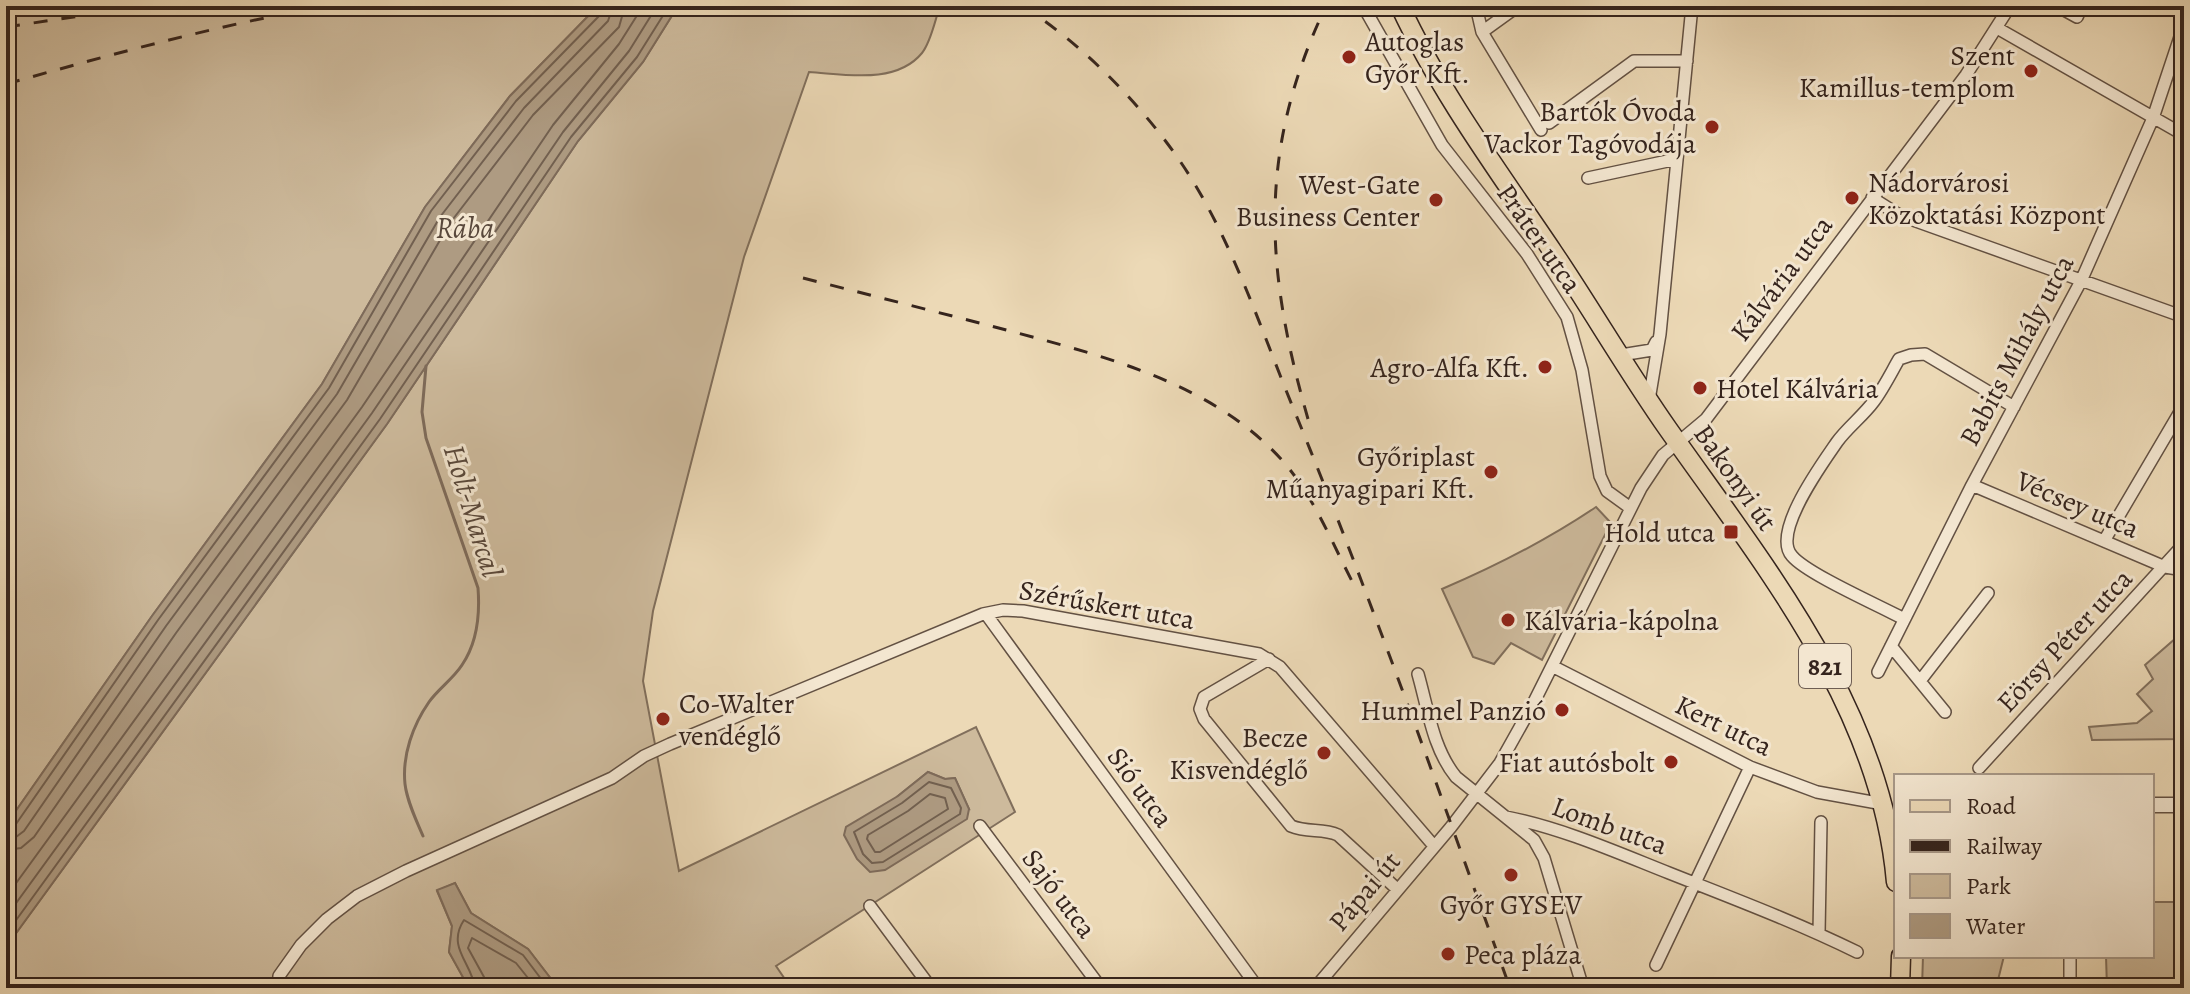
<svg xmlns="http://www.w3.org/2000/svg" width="2190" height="994" font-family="Alegreya,serif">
<rect width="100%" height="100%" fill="#ecd9b6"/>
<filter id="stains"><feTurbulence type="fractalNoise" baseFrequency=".0025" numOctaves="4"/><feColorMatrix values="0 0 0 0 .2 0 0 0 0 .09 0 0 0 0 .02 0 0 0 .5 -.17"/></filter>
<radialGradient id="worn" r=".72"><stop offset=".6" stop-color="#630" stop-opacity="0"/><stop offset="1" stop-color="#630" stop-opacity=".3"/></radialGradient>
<path fill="#cdba9c" stroke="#816f5c" stroke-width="2" fill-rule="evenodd" d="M 6,6 L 598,6 L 510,96 L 425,207 L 322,384 L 152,616 L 6,825 Z
M 678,6 L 940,6 C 935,20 931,42 922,53 C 896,85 844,74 809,72 L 744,257 L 653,611 L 643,681 L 679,871 L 976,727 L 1015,812 L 776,966 L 791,988 L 558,988 L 528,949 L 471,913 L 455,883 L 437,891 L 452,926 L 449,952 L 469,988 L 6,988 L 6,947 L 387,424 L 578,141 L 643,62 ZM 928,772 L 945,779 L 955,778 L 969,809 L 898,796 Z
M 1596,507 L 1611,523 L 1542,660 L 1511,643 L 1494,664 L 1473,657 L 1442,589 C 1496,566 1547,540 1596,507 Z
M 2184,631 L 2184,739 L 2092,740 L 2089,727 L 2137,723 L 2152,711 L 2137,694 L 2153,679 L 2145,665 Z
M 2152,902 L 2174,902 L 2177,988 L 2107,988 L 2106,956 L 2152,956 Z
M 1923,956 L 2004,956 L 1996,988 L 1922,988 Z"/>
<path fill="#ae9b82" stroke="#7e6b5a" stroke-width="2" d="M 598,6 L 678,6 L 643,62 L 578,141 L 387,424 L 6,947 L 6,825 L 152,616 L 322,384 L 425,207 L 510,96 Z
M 928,772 L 945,779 L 955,778 L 969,809 L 967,819 L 885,870 L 870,872 L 857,859 L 844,835 L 846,827 L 898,796 Z
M 455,883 L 471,913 L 528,949 L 558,988 L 469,988 L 449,952 L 452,926 L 437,890 Z"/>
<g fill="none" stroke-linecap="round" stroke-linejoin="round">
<path stroke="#726050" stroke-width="2" d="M 929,782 L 951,788 L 961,808 L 960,814 L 883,862 L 872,863 L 863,854 L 854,832 L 902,803 Z
M 930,794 L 945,798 L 948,809 L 880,852 L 875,852 L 867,839 L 868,835 L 908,811 Z
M 6,828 L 16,824 L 158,620 L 329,388 L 431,211 L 516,101 L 600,15 L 603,6
M 6,838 L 16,837 L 24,831 L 166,626 L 337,394 L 440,217 L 524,108 L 608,21 L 613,6
M 6,850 L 21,848 L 34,837 L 176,633 L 347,400 L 450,223 L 533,115 L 619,27 L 625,6
M 6,897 L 362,407 L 553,125 L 619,44 L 643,6
M 6,917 L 372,413 L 563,132 L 629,51 L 657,6
M 6,934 L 380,419 L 571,137 L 637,57 L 669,6
M 475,988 C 472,963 446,947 464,920 L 523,955 L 548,988
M 486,988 L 484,977 L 468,948 L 472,938 L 516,963 L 536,988"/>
<path stroke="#7e6b5a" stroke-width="3" d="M 423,836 C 416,820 407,801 405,784 C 402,755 413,725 429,702 C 438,689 453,679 462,665 C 477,643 480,614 478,588 L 426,438 L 422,412 L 426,366"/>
<g stroke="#635143" stroke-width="14">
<path id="minor" d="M 1476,6 L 1482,32 L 1541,130
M 2057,6 L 2077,17 L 2082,6
M 1366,11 L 1442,145 L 1527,254 L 1567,317 L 1582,370 L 1600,476 L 1607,491 L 1629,507
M 1997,28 L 2184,135
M 1482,32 L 1518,6
M 1549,123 L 1634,61 L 1687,61
M 1588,178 L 1677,159
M 1872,198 L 1899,215 L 2184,317
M 1621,355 L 1652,350 L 1656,342
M 1649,400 L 1660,334 L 1692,6
M 1972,485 L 2165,567 L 2184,570
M 2104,541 L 2184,405
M 986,614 L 1258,988
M 1904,619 C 1880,606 1807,574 1792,556 C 1771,533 1822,464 1837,442 C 1847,428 1863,416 1874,401 C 1883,389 1891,373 1899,359 L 1911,355 L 1925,354 L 2014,407
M 1891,646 L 1945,712
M 1269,659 L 1204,697 L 1200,709 L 1204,719 L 1291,826 C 1307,833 1323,828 1338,835 L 1397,889
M 1552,666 L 1750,767 L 1817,792 L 1883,804
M 1878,672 L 1972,485 L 2081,281 L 2153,118 L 2184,25
M 1418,674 C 1428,709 1433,749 1456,777 L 1534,840 L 1544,858 L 1583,988
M 1920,681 L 1988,593
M 1979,768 L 2184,544
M 1506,817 C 1562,828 1616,852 1669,873 C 1732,898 1796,922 1857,952
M 980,826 L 1101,988
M 870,906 L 931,988
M 1819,933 L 1821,822
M 1656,965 L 1750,767
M 278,988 L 279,976 L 301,945 L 327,919 L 357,896 L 406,871 L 612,778 L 644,756 L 670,744 L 983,614 L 1003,610 L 1023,611 L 1259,654 L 1280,667 L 1434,846
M 1315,988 L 1451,827 L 1500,763 L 1533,704 L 1641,488 L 1663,455 L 1706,419 L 1966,75 L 2010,6
M 2070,988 L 2070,956"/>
</g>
<g stroke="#635143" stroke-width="17">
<path id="tertiary" d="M 2152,805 L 2184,805"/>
</g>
<g stroke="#35241d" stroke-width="21">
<path id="primary" d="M 1400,6 C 1441,94 1499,172 1553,252 C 1592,310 1628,372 1668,429 C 1765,567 1881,708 1896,882
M 1900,988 L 1901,956"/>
</g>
<use href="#minor" stroke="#f3e6d0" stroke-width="11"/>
<use href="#tertiary" stroke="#f3e6d0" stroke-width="14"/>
<use href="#primary" stroke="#ecd9b6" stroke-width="18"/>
<path stroke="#35241d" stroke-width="3" stroke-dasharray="14 14" stroke-linecap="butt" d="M 1022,6 C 1084,44 1152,115 1191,178 C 1235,249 1262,332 1294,410 C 1372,600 1440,794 1510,988
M 6,27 L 147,6
M 6,84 C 113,54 218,25 327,6
M 803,278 C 866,294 929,310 991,326 C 1092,353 1208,379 1281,459 C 1314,496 1331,541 1354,585
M 1308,419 C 1265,269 1257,151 1326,6"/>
</g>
<g fill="#8f2418" stroke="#f3e6d0" stroke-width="3">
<circle cx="1349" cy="57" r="8"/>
<circle cx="2031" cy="71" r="8"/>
<circle cx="1712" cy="127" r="8"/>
<circle cx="1852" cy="198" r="8"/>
<circle cx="1436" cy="200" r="8"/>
<circle cx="1545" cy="367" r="8"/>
<circle cx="1700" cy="388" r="8"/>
<circle cx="1491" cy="472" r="8"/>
<rect x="1723" y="524" width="16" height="16" rx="4"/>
<circle cx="1508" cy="620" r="8"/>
<circle cx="1562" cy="710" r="8"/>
<circle cx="663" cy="719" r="8"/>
<circle cx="1324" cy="753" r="8"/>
<circle cx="1671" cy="762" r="8"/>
<circle cx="1511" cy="875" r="8"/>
<circle cx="1448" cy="954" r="8"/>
</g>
<g text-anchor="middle" stroke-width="6" stroke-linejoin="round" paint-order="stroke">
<rect fill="#f3e6d0" stroke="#6e5e53" stroke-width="2" x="1799" y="644" width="52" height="44" rx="6"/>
<g font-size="26" font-weight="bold" fill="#35241d">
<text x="1825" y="675">821</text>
</g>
<g font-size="28" fill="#35241d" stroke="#f3e6d0" text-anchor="end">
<text x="1365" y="51" text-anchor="start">Autoglas<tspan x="1365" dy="32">Győr Kft.</tspan></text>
<text x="2015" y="65">Szent<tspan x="2015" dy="32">Kamillus-templom</tspan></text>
<text x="1696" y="121">Bartók Óvoda<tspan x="1696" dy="32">Vackor Tagóvodája</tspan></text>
<text x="1868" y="192" text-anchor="start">Nádorvárosi<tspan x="1868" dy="32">Közoktatási Központ</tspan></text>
<text x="1420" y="194">West-Gate<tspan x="1420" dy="32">Business Center</tspan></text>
<text x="1529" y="377">Agro-Alfa Kft.</text>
<text x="1716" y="398" text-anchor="start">Hotel Kálvária</text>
<text x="1475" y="466">Győriplast<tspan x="1475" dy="32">Műanyagipari Kft.</tspan></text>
<text x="1715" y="542">Hold utca</text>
<text x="1524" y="630" text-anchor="start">Kálvária-kápolna</text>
<text x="679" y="713" text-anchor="start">Co-Walter<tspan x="679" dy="32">vendéglő</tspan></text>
<text x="1546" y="720">Hummel Panzió</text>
<text x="1308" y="747">Becze<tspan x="1308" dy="32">Kisvendéglő</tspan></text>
<text x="1655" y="772">Fiat autósbolt</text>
<text x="1511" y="914" text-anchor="middle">Győr GYSEV</text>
<text x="1464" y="964" text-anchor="start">Peca pláza</text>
</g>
<g font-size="28" fill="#35241d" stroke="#f3e6d0">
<text transform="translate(1540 238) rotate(55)" y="10">Práter utca</text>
<text transform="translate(1781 278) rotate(-53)" y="10">Kálvária utca</text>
<text transform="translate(2016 350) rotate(-62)" y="10">Babits Mihály utca</text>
<text transform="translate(1736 477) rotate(55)" y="10">Bakonyi út</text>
<text transform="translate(2078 504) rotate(23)" y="10">Vécsey utca</text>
<text transform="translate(1107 604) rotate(10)" y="10">Szérűskert utca</text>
<text transform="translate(2064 640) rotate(-47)" y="10">Eörsy Péter utca</text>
<text transform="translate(1724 725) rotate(26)" y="10">Kert utca</text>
<text transform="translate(1141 787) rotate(54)" y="10">Sió utca</text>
<text transform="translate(1610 825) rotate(20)" y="10">Lomb utca</text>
<text transform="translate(1364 891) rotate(-50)" y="10">Pápai út</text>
<text transform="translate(1060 893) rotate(53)" y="10">Sajó utca</text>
</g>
<g font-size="30" font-style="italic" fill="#59483b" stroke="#f3e6d0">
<text x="465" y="238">Rába</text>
<text transform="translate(473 511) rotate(73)" y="10">Holt-Marcal</text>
</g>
</g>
<rect width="2190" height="994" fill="none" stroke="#ecd9b6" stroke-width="32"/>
<rect x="8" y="8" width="2174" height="978" fill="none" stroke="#35241d" stroke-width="4"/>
<rect x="16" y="16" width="2158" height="962" fill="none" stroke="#35241d" stroke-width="2"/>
<rect x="1894" y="774" width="260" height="184" fill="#f3e6d0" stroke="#a79888" stroke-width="2"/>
<rect x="1910" y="800" width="40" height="12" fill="#ecd9b6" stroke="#a79888" stroke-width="2"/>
<text x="1966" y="814" font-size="24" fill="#35241d">Road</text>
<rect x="1910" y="840" width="40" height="12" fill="#35241d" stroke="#a79888" stroke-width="2"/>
<text x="1966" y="854" font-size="24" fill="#35241d">Railway</text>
<rect x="1910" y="874" width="40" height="24" fill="#cdba9c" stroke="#a79888" stroke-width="2"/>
<text x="1966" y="894" font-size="24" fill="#35241d">Park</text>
<rect x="1910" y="914" width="40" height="24" fill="#ae9b82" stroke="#a79888" stroke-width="2"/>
<text x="1966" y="934" font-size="24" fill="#35241d">Water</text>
<rect width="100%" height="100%" filter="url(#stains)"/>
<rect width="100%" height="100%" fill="url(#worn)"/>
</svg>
